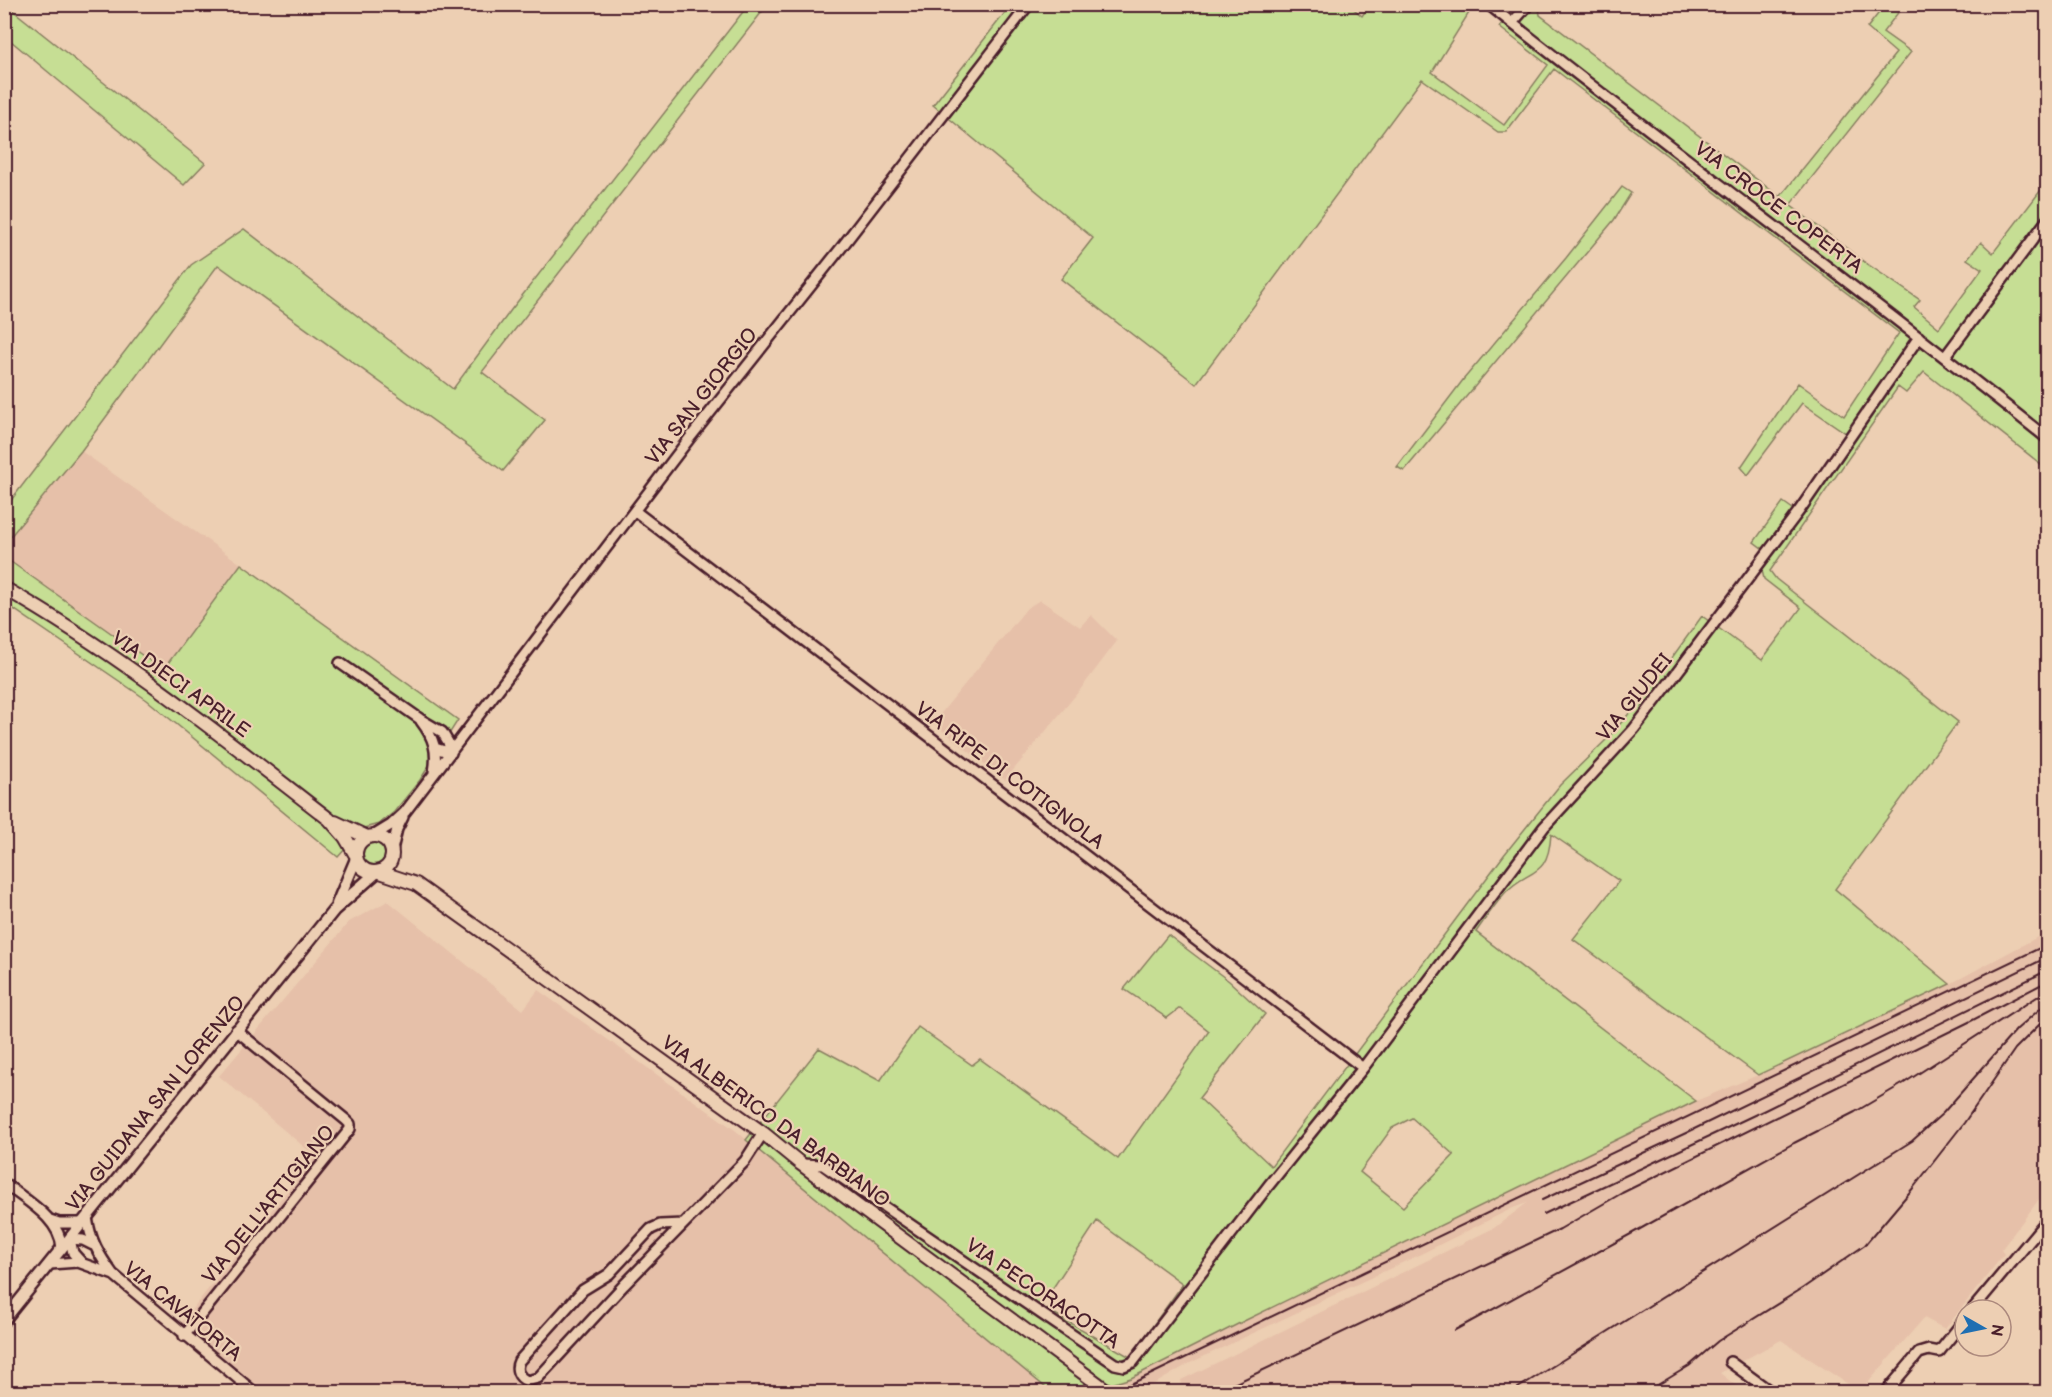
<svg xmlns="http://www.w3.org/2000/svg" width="2052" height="1397" font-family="'Balsamiq Sans',sans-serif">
<rect width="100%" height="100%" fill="#edcfb3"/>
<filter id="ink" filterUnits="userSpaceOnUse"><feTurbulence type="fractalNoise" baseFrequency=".0167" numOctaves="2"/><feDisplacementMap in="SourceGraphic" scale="12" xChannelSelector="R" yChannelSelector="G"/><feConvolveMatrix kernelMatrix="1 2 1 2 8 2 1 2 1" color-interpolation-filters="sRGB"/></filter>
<g filter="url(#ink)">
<path fill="#e6c0a9" d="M 81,451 L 241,564 L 164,670 L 5,557 L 5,543 Z
M 1040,600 L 1080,627 L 1091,615 L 1117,641 L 1080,690 L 1005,780 L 933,723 L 1027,608 Z
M 388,901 L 523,1010 L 538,990 L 735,1130 L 1051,1392 L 265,1392 L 181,1323 L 315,1156 L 219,1076 L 349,922 Z
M 2047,932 L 2047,1194 L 2043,1194 L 2001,1250 L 2004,1254 L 1945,1329 L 1924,1318 L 1860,1392 L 1781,1340 L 1720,1373 L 1744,1392 L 1183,1392 L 1181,1380 L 1494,1228 L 1527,1203 L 1513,1208 L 1425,1252 L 1190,1363 L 1141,1392 L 1129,1392 L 1115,1383 L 1131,1378 L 1244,1321 L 1696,1101 L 1758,1075 L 1950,984 Z"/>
<path fill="#c6de94" stroke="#887e60" stroke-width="1.5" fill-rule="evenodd" d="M 749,4 L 760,5 L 765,8 L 482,372 L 545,420 L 503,471 L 218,265 L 81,451 L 5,543 L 5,508 L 191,265 L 244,229 L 453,389 L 511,310 Z
M 1348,4 L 1362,16 L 1370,5 L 1468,5 L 1472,8 L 1432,72 L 1504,125 L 1548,65 L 1499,27 L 1517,5 L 1541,5 L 1539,7 L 1540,15 L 1780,197 L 1896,53 L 1867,28 L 1885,5 L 1904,5 L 1883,32 L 1911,52 L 1790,205 L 1863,261 L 1920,300 L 1914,307 L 1939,328 L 1982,269 L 1967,259 L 1981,242 L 1993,253 L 2047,182 L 2047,469 L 1924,372 L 1906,393 L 1898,387 L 1770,571 L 1776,579 L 1958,722 L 1835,889 L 1950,984 L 1758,1075 L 1573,939 L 1619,881 L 1551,834 C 1548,881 1528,867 1504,894 C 1494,906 1485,919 1476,932 L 1696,1101 L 1244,1321 L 1131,1378 L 1115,1383 L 1097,1392 L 1051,1392 L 746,1140 L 819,1048 L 880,1081 L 918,1027 L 972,1065 L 980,1059 L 1118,1159 L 1209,1031 L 1180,1008 L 1167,1018 L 1124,989 L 1168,935 L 1229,981 L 1265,1014 L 1199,1098 L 1271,1166 L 1504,855 L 1560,785 L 1608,738 L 1645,695 L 1702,616 L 1762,660 L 1801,608 L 1764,579 L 1762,570 L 1771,555 L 1754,542 L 1783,502 L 1793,509 L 1847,434 L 1802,403 L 1748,475 L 1741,467 L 1798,383 L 1844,416 L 1899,333 L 1554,69 L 1506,132 L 1498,132 L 1422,79 L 1196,384 L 1061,279 L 1093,238 L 933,105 L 1011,5 ZM 1412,1118 L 1454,1155 L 1403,1207 L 1360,1172 L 1392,1128 ZM 1097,1221 L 1183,1284 L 1130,1357 L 1041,1306 Z
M 4,5 L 6,5 L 205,163 L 184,185 L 5,36 Z
M 1622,187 L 1631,193 L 1614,220 L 1404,471 L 1397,467 L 1463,380 L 1566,258 Z
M 4,557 L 163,670 L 241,564 L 458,720 L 420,780 L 394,812 L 379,824 L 364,828 L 338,857 L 147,700 L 5,603 Z
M361 854a12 12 0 1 1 24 0a12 12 0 1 1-24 0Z"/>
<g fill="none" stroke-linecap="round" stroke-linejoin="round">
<g stroke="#4a1f2b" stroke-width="14">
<path id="minor" d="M 1488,4 C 1673,152 1864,291 2048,439
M 1512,23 L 1529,4
M 1945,357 L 2048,219
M 635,511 L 1363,1068
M 340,663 L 420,719 L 442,732 L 448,742 L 451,753 L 435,748
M 421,721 C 434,738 438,751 434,772
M 373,836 L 391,825 L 405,812 L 689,439 L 841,248 L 1029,4
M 392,850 L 397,829 L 403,817
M 801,1164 L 823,1165 L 1115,1364 L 1124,1366 L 1133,1362 L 1269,1185 L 1363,1068 L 1544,827 L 1634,729 L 1663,691 L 1799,511 L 1919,337
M 4,1183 C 26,1201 60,1218 62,1248
M 87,1217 C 90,1240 99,1255 112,1273
M 50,1220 L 59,1223 L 83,1223
M 683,1224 L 660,1225 L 651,1229 L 609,1274 L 583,1290 L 519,1361 C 515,1369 518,1377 527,1381 L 538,1378 L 624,1285 L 745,1161 L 763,1133
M 82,1263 L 73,1253 L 70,1239 L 83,1240 L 93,1245
M 50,1264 L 78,1262 L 114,1275 L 254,1392
M 1972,1310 L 2048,1219
M 184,1336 L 350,1129 L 350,1124 L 346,1120 L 236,1030
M 1730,1362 L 1771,1392
M 1886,1392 L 1919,1353 L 1929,1350 L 1939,1352 L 1965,1319"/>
</g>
<g stroke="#4a1f2b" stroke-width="15">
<path id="tertiary" d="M 337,904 L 356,859
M 4,1320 L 334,910 L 376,873"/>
</g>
<g stroke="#4a1f2b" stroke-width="16">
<path id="secondary" d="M 4,588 C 120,654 224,738 329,819 L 345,837 L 355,854
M 335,822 L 367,837
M356 854a18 18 0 1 1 36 0a18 18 0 1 1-36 0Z
M 380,872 L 416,884 L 763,1133 L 801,1164 L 1109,1392"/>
</g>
<use href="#minor" stroke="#edcfb3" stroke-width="9"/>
<use href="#tertiary" stroke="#edcfb3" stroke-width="10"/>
<use href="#secondary" stroke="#edcfb3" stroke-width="12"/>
<path stroke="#4a1f2b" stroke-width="2" d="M 1542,1200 L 1686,1133 L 2048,957
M 1544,1214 L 1765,1110 L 2048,970
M 1455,1330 L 1640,1229 L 1794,1143 L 1855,1112 L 1904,1083 L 2040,995
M 1518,1388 L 1912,1141 L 1943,1113 L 2017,1029 L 2048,1002
M 1114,1392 L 2048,944
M 1217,1392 L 1560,1229 L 1622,1193 L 1969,1022 L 2048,981
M 1646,1392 L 1689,1366 L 1718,1341 L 1803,1288 L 1865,1245 L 1914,1187 L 1964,1123 L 2015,1049 L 2048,1016"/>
</g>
</g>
<g text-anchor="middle" stroke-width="4.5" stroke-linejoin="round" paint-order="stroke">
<g font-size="20" fill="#4a1f2b" stroke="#edcfb3">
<text transform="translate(1779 207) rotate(37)" y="7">VIA CROCE COPERTA</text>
<text transform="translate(701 396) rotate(-52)" y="7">VIA SAN GIORGIO</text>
<text transform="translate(181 684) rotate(36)" y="7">VIA DIECI APRILE</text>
<text transform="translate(1634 697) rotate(-51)" y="7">VIA GIUDEI</text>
<text transform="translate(1010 775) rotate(37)" y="7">VIA RIPE DI COTIGNOLA</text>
<text transform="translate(155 1103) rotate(-51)" y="7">VIA GUIDANA SAN LORENZO</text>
<text transform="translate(776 1121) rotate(36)" y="7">VIA ALBERICO DA BARBIANO</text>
<text transform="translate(268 1204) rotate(-51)" y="7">VIA DELL'ARTIGIANO</text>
<text transform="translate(1043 1293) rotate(34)" y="7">VIA PECORACOTTA</text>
<text transform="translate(183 1311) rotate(39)" y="7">VIA CAVATORTA</text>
</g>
</g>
<rect width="2052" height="1397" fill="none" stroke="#edcfb3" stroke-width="24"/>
<rect x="12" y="12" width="2028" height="1373" fill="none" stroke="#4a1f2b" stroke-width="2" filter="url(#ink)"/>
<g transform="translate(1983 1328) rotate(99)"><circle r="28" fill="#edcfb3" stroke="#ac897d" stroke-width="1.5"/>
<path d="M0-4.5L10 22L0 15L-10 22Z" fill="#1f6fb2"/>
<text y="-9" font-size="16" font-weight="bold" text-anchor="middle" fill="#4a1f2b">N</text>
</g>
</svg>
